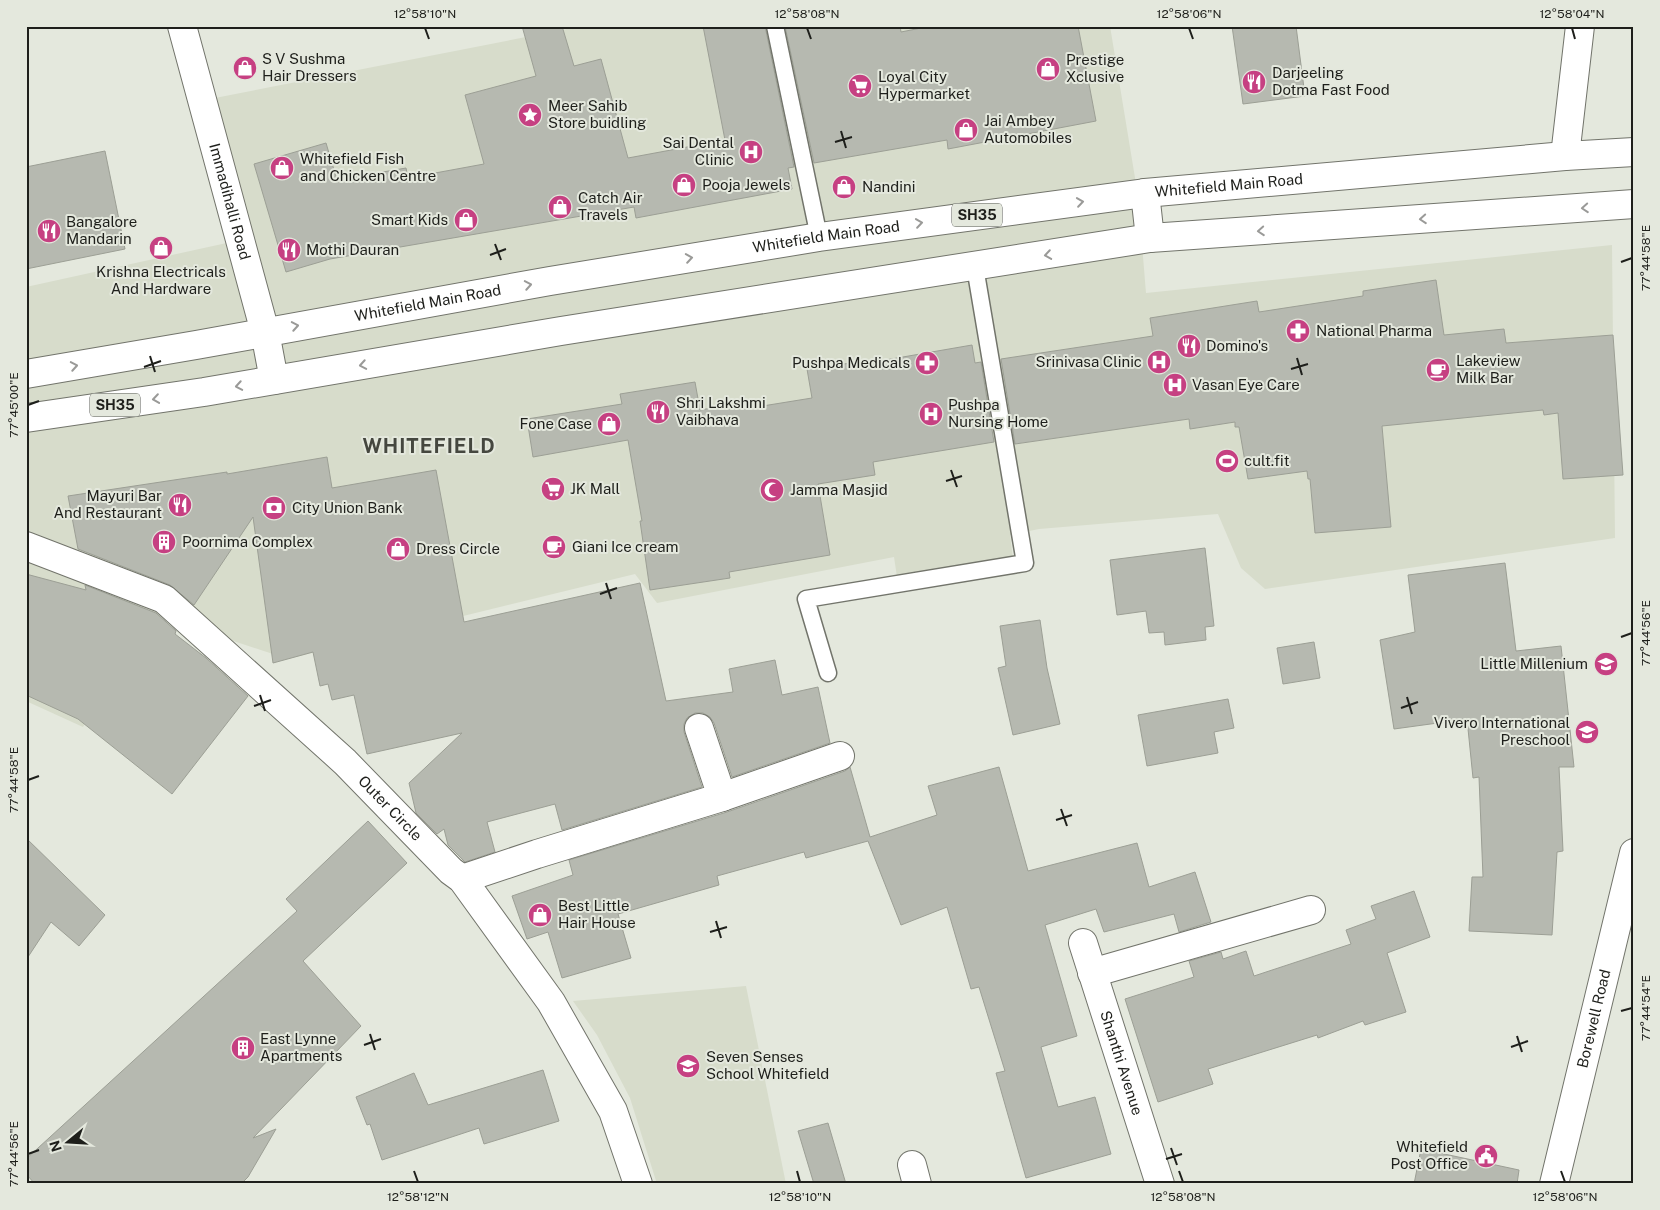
<svg xmlns="http://www.w3.org/2000/svg" width="1660" height="1210" font-family="'Public Sans',sans-serif">
<rect width="100%" height="100%" fill="#e4e8dd"/>
<path fill="#d7dccb" d="M 582,26 L 1110,26 L 1138,196 L 1146,293 L 1612,245 L 1615,538 L 1265,589 L 1241,568 L 1218,514 L 1039,529 L 1010,535 L 1013,559 L 897,577 L 894,557 L 657,603 L 635,574 L 288,659 L 149,613 L 83,727 L 26,701 L 26,287 L 254,237 L 215,98 Z
M 746,986 L 786,1184 L 657,1184 L 630,1098 L 597,1035 L 573,1001 Z"/>
<path fill="#b6b9b0" stroke="#9c9f95" d="M 522,26 L 562,26 L 574,66 L 601,59 L 628,158 L 725,140 L 703,26 L 765,26 L 794,167 L 788,168 L 792,189 L 636,218 L 634,207 L 330,259 L 286,272 L 254,164 L 326,143 L 337,180 L 406,168 L 408,178 L 484,164 L 465,95 L 536,76 Z
M 785,26 L 900,26 L 901,32 L 931,26 L 1078,26 L 1096,121 L 948,149 L 947,140 L 814,163 Z
M 1232,26 L 1296,26 L 1305,96 L 1243,104 Z
M 105,151 L 125,249 L 26,269 L 26,167 Z
M 1436,280 L 1444,335 L 1504,329 L 1506,343 L 1613,335 L 1623,475 L 1563,479 L 1558,413 L 1544,415 L 1543,410 L 1382,426 L 1391,527 L 1315,533 L 1310,479 L 1308,479 L 1307,471 L 1248,479 L 1239,427 L 1235,427 L 1235,422 L 1190,429 L 1189,419 L 1015,444 L 1001,359 L 1153,336 L 1150,318 L 1257,301 L 1259,312 L 1363,296 L 1363,291 Z
M 972,345 L 975,363 L 981,362 L 994,442 L 873,462 L 875,475 L 818,484 L 830,555 L 729,572 L 730,578 L 650,590 L 640,521 L 642,521 L 628,440 L 533,457 L 527,419 L 622,404 L 620,394 L 695,382 L 700,410 L 743,403 L 744,409 L 812,398 L 807,369 L 851,363 L 851,366 Z
M 327,457 L 332,488 L 436,470 L 464,622 L 640,583 L 666,701 L 733,692 L 729,669 L 775,660 L 782,695 L 818,687 L 830,743 L 732,777 L 714,723 L 710,717 L 703,713 L 695,713 L 687,718 L 684,724 L 684,732 L 702,787 L 562,830 L 555,804 L 487,822 L 495,852 L 465,862 L 448,845 L 444,829 L 437,834 L 416,813 L 409,783 L 462,733 L 367,754 L 354,695 L 332,700 L 328,684 L 320,686 L 313,652 L 273,663 L 253,517 L 194,605 L 170,585 L 78,549 L 68,496 L 227,472 L 227,474 Z
M 1205,548 L 1214,626 L 1205,627 L 1206,640 L 1165,645 L 1164,632 L 1149,633 L 1146,611 L 1117,615 L 1110,560 Z
M 1505,563 L 1516,651 L 1561,646 L 1574,767 L 1559,767 L 1563,851 L 1557,852 L 1552,935 L 1469,931 L 1472,877 L 1483,877 L 1479,777 L 1473,778 L 1467,719 L 1394,729 L 1380,640 L 1415,632 L 1408,575 Z
M 26,574 L 86,590 L 85,585 L 156,613 L 176,631 L 175,634 L 206,658 L 248,696 L 172,794 L 78,719 L 26,695 Z
M 1040,620 L 1047,668 L 1060,724 L 1013,735 L 998,668 L 1006,666 L 1000,626 Z
M 1314,642 L 1320,678 L 1283,684 L 1277,648 Z
M 1228,699 L 1234,728 L 1214,732 L 1218,753 L 1147,766 L 1138,715 Z
M 850,767 L 870,837 L 937,815 L 928,786 L 999,767 L 1028,871 L 1137,843 L 1149,887 L 1195,872 L 1211,922 L 1179,932 L 1174,914 L 1104,932 L 1096,909 L 1045,925 L 1077,1036 L 1041,1047 L 1058,1107 L 1095,1097 L 1111,1154 L 1026,1178 L 996,1073 L 1005,1071 L 979,987 L 971,989 L 947,907 L 901,925 L 868,841 L 806,858 L 804,852 L 717,876 L 719,885 L 618,914 L 631,958 L 562,978 L 548,932 L 527,939 L 512,896 L 573,875 L 569,860 L 727,812 L 845,771 Z
M 368,821 L 407,863 L 303,961 L 361,1026 L 253,1138 L 276,1129 L 248,1177 L 241,1184 L 35,1184 L 26,1174 L 26,1159 L 297,911 L 286,899 Z
M 26,838 L 105,915 L 79,946 L 51,922 L 26,960 Z
M 1414,891 L 1430,937 L 1387,953 L 1406,1012 L 1365,1025 L 1363,1021 L 1318,1038 L 1317,1035 L 1208,1069 L 1213,1084 L 1158,1102 L 1125,999 L 1194,977 L 1189,961 L 1221,952 L 1223,959 L 1246,951 L 1254,976 L 1351,944 L 1346,930 L 1376,919 L 1371,906 Z
M 543,1070 L 559,1121 L 484,1144 L 479,1128 L 382,1160 L 370,1124 L 367,1125 L 356,1097 L 414,1073 L 428,1105 Z
M 828,1123 L 846,1184 L 814,1184 L 798,1131 Z
M 1421,1149 L 1519,1170 L 1517,1184 L 1414,1184 Z"/>
<g fill="none" stroke-linecap="round" stroke-linejoin="round">
<g stroke="#72746b" stroke-width="19">
<path id="service" d="M 775,26 L 819,237
M 828,673 L 806,599 L 1025,563 L 975,267"/>
</g>
<g stroke="#72746b" stroke-width="30">
<g id="minor">
<path d="M 1565,156 L 1580,26"/>
<path id="s1" d="M 26,546 L 164,599 L 345,762 L 451,871 L 462,879 L 551,1002 L 613,1111 L 638,1184"/>
<path d="M 699,728 L 722,797"/>
<path d="M 462,879 L 537,854 L 722,797 L 840,756"/>
<path id="s2" d="M 1083,943 L 1160,1184"/>
<path d="M 1092,973 L 1311,910"/>
<path d="M 912,1165 L 917,1184"/>
</g>
</g>
<g stroke="#72746b" stroke-width="30">
<g id="tertiary">
<path id="s3" d="M 182,26 L 265,332 L 274,380"/>
<path id="s4" d="M 1554,1184 L 1634,853"/>
</g>
</g>
<g stroke="#72746b" stroke-width="30">
<g id="primary">
<path d="M 1145,193 L 1150,238"/>
<path id="s5" d="M 26,374 L 196,345 L 550,281 L 819,237 L 1145,193 L 1565,156 L 1634,152"/>
<path d="M 26,418 L 204,392 L 561,331 L 1150,238 L 1634,204"/>
</g>
</g>
<use href="#service" stroke="#fff" stroke-width="16"/>
<use href="#minor" stroke="#fff" stroke-width="28"/>
<use href="#tertiary" stroke="#fff" stroke-width="28"/>
<use href="#primary" stroke="#fff" stroke-width="28"/>
</g>
<defs><path id="oneway-chevron" d="M-2-3.5L2.5 0L-2 3.5" fill="none" stroke-width="1.6" stroke-linecap="round" stroke-linejoin="round" transform="scale(1.25)"/></defs>
<g stroke="#9a9a98">
<use href="#oneway-chevron" transform="translate(1080 202) rotate(-8)"/>
<use href="#oneway-chevron" transform="translate(1585 208) rotate(176)"/>
<use href="#oneway-chevron" transform="translate(1423 219) rotate(176)"/>
<use href="#oneway-chevron" transform="translate(919 223) rotate(-8)"/>
<use href="#oneway-chevron" transform="translate(1261 231) rotate(176)"/>
<use href="#oneway-chevron" transform="translate(1048 255) rotate(171)"/>
<use href="#oneway-chevron" transform="translate(689 258) rotate(-9)"/>
<use href="#oneway-chevron" transform="translate(528 285) rotate(-10)"/>
<use href="#oneway-chevron" transform="translate(295 326) rotate(-10)"/>
<use href="#oneway-chevron" transform="translate(363 365) rotate(170)"/>
<use href="#oneway-chevron" transform="translate(74 366) rotate(-10)"/>
<use href="#oneway-chevron" transform="translate(239 386) rotate(170)"/>
<use href="#oneway-chevron" transform="translate(156 399) rotate(172)"/>
</g>
<path fill="none" stroke="#1e1f1b" stroke-width="2" d="M 425,28 L 429,39M 807,28 L 811,39M 1189,28 L 1193,39M 1572,28 L 1575,39M 841,131 L 846,148M 835,142 L 852,137M 495,244 L 501,260M 490,255 L 506,249M 1621,262 L 1632,258M 150,356 L 155,372M 1297,358 L 1302,375M 144,367 L 161,361M 1291,369 L 1308,364M 28,405 L 39,401M 951,470 L 957,487M 946,481 L 962,476M 606,583 L 611,599M 600,594 L 617,588M 1621,637 L 1632,633M 260,695 L 265,711M 1407,697 L 1412,714M 254,706 L 271,700M 1401,708 L 1418,702M 28,780 L 39,776M 1061,809 L 1067,826M 1056,820 L 1072,815M 716,921 L 721,938M 710,932 L 727,927M 1621,1011 L 1632,1008M 370,1034 L 375,1050M 1517,1036 L 1522,1052M 364,1045 L 381,1039M 1511,1047 L 1528,1041M 1171,1148 L 1177,1165M 28,1154 L 39,1150M 1166,1159 L 1182,1154M 414,1171 L 418,1182M 797,1171 L 800,1182M 1179,1171 L 1183,1182M 1561,1171 L 1565,1182"/>
<defs>
<g id="shop-disc" transform="scale(1.25)"><circle r="9.5" fill="#c64082" stroke="#e4e8dd"/><path d="M-5-2.5h2.3a2.7 3.5 0 0 1 5.4 0H5L5.5 6h-11ZM-1.5-2.5h3a1.5 2.3 0 0 0-3 0Z" fill="#fff"/></g>
<g id="restaurant-disc" transform="scale(1.25)"><circle r="9.5" fill="#c64082" stroke="#e4e8dd"/><path d="M-5-6h1v4h1v-4h1v4h1v-4h1v5L-1.5 .5V6h-2V.5L-5-1ZM5-6V6H3V1.5H1.5Q1.5-4 5-6Z" fill="#fff"/></g>
<g id="supermarket-disc" transform="scale(1.25)"><circle r="9.5" fill="#c64082" stroke="#e4e8dd"/><path d="M-6-5.5h2.5l.6 2H6L4.5 2H-2.5L-4.4-4H-6ZM-1.5 3.2a1.3 1.3 0 1 0 .1 0ZM3 3.2a1.3 1.3 0 1 0 .1 0Z" fill="#fff"/></g>
<g id="sight-disc" transform="scale(1.25)"><circle r="9.5" fill="#c64082" stroke="#e4e8dd"/><path d="M0-6L1.8-2.2L6-1.7L2.9 1.2L3.7 5.4L0 3.3L-3.7 5.4L-2.9 1.2L-6-1.7L-1.8-2.2Z" fill="#fff"/></g>
<g id="hospital-disc" transform="scale(1.25)"><circle r="9.5" fill="#c64082" stroke="#e4e8dd"/><path d="M-5-5h3v3.5h4V-5h3V5h-3V1.5h-4V5h-3Z" fill="#fff"/></g>
<g id="pharmacy-disc" transform="scale(1.25)"><circle r="9.5" fill="#c64082" stroke="#e4e8dd"/><path d="M-2-6h4v4h4v4h-4v4h-4v-4h-4v-4h4Z" fill="#fff"/></g>
<g id="cafe-disc" transform="scale(1.25)"><circle r="9.5" fill="#c64082" stroke="#e4e8dd"/><path d="M-5.5-4.5H6V0H3Q3 3.5 0 3.5H-2.5Q-5.5 3.5-5.5 0ZM3-3.2v2h1.7v-2ZM-6 4.5H4V6H-6Z" fill="#fff"/></g>
<g id="stadium-disc" transform="scale(1.25)"><circle r="9.5" fill="#c64082" stroke="#e4e8dd"/><path d="M0-5a6.5 5 0 1 0 0 10a6.5 5 0 1 0 0-10ZM-3.5-1.8h7v3.6h-7Z" fill="#fff"/></g>
<g id="mosque-disc" transform="scale(1.25)"><circle r="9.5" fill="#c64082" stroke="#e4e8dd"/><path d="M3.5-4.9A6 6 0 1 0 3.5 4.9A5 5 0 1 1 3.5-4.9Z" fill="#fff"/></g>
<g id="bank-disc" transform="scale(1.25)"><circle r="9.5" fill="#c64082" stroke="#e4e8dd"/><path d="M-6-4H6V4H-6ZM0-2.3a2.3 2.3 0 1 0 0 4.6a2.3 2.3 0 1 0 0-4.6Z" fill="#fff"/></g>
<g id="building-disc" transform="scale(1.25)"><circle r="9.5" fill="#c64082" stroke="#e4e8dd"/><path d="M-4-6H4V6H1V3H-1V6H-4ZM-2.5-4.3h1.7v1.8h-1.7ZM.8-4.3h1.7v1.8H.8ZM-2.5-1h1.7V.8h-1.7ZM.8-1h1.7V.8H.8Z" fill="#fff"/></g>
<g id="school-disc" transform="scale(1.25)"><circle r="9.5" fill="#c64082" stroke="#e4e8dd"/><path d="M0-5L7-2L0 1L-7-2ZM-4 1L0 2.5L4 1V4Q0 6-4 4Z" fill="#fff"/></g>
<g id="civic-disc" transform="scale(1.25)"><circle r="9.5" fill="#c64082" stroke="#e4e8dd"/><path d="M-.6-6.5H3V-4.5H.6V-3L4-1V1h2V6H-6V1h2V-1L-.6-3ZM-1.2 2.5V6h2.4V2.5Z" fill="#fff"/></g>
</defs>
<g fill-rule="evenodd">
<use href="#shop-disc" x="245" y="68"/>
<use href="#shop-disc" x="1048" y="69"/>
<use href="#restaurant-disc" x="1254" y="82"/>
<use href="#supermarket-disc" x="860" y="86"/>
<use href="#sight-disc" x="530" y="115"/>
<use href="#shop-disc" x="966" y="130"/>
<use href="#hospital-disc" x="751" y="152"/>
<use href="#shop-disc" x="282" y="168"/>
<use href="#shop-disc" x="684" y="185"/>
<use href="#shop-disc" x="844" y="187"/>
<use href="#shop-disc" x="560" y="207"/>
<use href="#shop-disc" x="466" y="220"/>
<use href="#restaurant-disc" x="49" y="231"/>
<use href="#shop-disc" x="161" y="248"/>
<use href="#restaurant-disc" x="289" y="250"/>
<use href="#pharmacy-disc" x="1298" y="331"/>
<use href="#restaurant-disc" x="1189" y="346"/>
<use href="#hospital-disc" x="1159" y="362"/>
<use href="#pharmacy-disc" x="927" y="363"/>
<use href="#cafe-disc" x="1438" y="370"/>
<use href="#hospital-disc" x="1175" y="385"/>
<use href="#restaurant-disc" x="658" y="412"/>
<use href="#hospital-disc" x="931" y="414"/>
<use href="#shop-disc" x="609" y="424"/>
<use href="#stadium-disc" x="1227" y="461"/>
<use href="#supermarket-disc" x="553" y="489"/>
<use href="#mosque-disc" x="772" y="490"/>
<use href="#restaurant-disc" x="180" y="505"/>
<use href="#bank-disc" x="274" y="508"/>
<use href="#building-disc" x="164" y="542"/>
<use href="#cafe-disc" x="554" y="547"/>
<use href="#shop-disc" x="398" y="549"/>
<use href="#school-disc" x="1606" y="664"/>
<use href="#school-disc" x="1587" y="732"/>
<use href="#shop-disc" x="540" y="915"/>
<use href="#building-disc" x="243" y="1048"/>
<use href="#school-disc" x="688" y="1066"/>
<use href="#civic-disc" x="1486" y="1156"/>
</g>
<g text-anchor="middle" stroke-width="4" stroke-linejoin="round" paint-order="stroke">
<g fill="#e4e8dd" stroke="#595b55" stroke-width="1">
<rect x="952" y="203.5" width="50" height="23" rx="4"/>
<rect x="90" y="393.5" width="50" height="23" rx="4"/>
</g>
<g font-size="14" font-weight="bold" fill="#1e1f1b">
<text x="977" y="220">SH35</text>
<text x="115" y="410">SH35</text>
</g>
<g font-size="15" fill="#1e1f1b" stroke="#e4e8dd" text-anchor="start">
<text x="262" y="64">S V Sushma<tspan x="262" dy="17">Hair Dressers</tspan></text>
<text x="1066" y="65">Prestige<tspan x="1066" dy="17">Xclusive</tspan></text>
<text x="1272" y="78">Darjeeling<tspan x="1272" dy="17">Dotma Fast Food</tspan></text>
<text x="878" y="82">Loyal City<tspan x="878" dy="17">Hypermarket</tspan></text>
<text x="548" y="111">Meer Sahib<tspan x="548" dy="17">Store buidling</tspan></text>
<text x="984" y="126">Jai Ambey<tspan x="984" dy="17">Automobiles</tspan></text>
<text x="734" y="148" text-anchor="end">Sai Dental<tspan x="734" dy="17">Clinic</tspan></text>
<text x="300" y="164">Whitefield Fish<tspan x="300" dy="17">and Chicken Centre</tspan></text>
<text x="702" y="190">Pooja Jewels</text>
<text x="862" y="192">Nandini</text>
<text x="578" y="203">Catch Air<tspan x="578" dy="17">Travels</tspan></text>
<text x="448" y="225" text-anchor="end">Smart Kids</text>
<text x="66" y="227">Bangalore<tspan x="66" dy="17">Mandarin</tspan></text>
<text x="306" y="255">Mothi Dauran</text>
<text x="161" y="277" text-anchor="middle">Krishna Electricals<tspan x="161" dy="17">And Hardware</tspan></text>
<text x="1316" y="336">National Pharma</text>
<text x="1206" y="351">Domino's</text>
<text x="1456" y="366">Lakeview<tspan x="1456" dy="17">Milk Bar</tspan></text>
<text x="1142" y="367" text-anchor="end">Srinivasa Clinic</text>
<text x="910" y="368" text-anchor="end">Pushpa Medicals</text>
<text x="1192" y="390">Vasan Eye Care</text>
<text x="676" y="408">Shri Lakshmi<tspan x="676" dy="17">Vaibhava</tspan></text>
<text x="948" y="410">Pushpa<tspan x="948" dy="17">Nursing Home</tspan></text>
<text x="592" y="429" text-anchor="end">Fone Case</text>
<text x="1244" y="466">cult.fit</text>
<text x="570" y="494">JK Mall</text>
<text x="790" y="495">Jamma Masjid</text>
<text x="162" y="501" text-anchor="end">Mayuri Bar<tspan x="162" dy="17">And Restaurant</tspan></text>
<text x="292" y="513">City Union Bank</text>
<text x="182" y="547">Poornima Complex</text>
<text x="572" y="552">Giani Ice cream</text>
<text x="416" y="554">Dress Circle</text>
<text x="1588" y="669" text-anchor="end">Little Millenium</text>
<text x="1570" y="728" text-anchor="end">Vivero International<tspan x="1570" dy="17">Preschool</tspan></text>
<text x="558" y="911">Best Little<tspan x="558" dy="17">Hair House</tspan></text>
<text x="260" y="1044">East Lynne<tspan x="260" dy="17">Apartments</tspan></text>
<text x="706" y="1062">Seven Senses<tspan x="706" dy="17">School Whitefield</tspan></text>
<text x="1468" y="1152" text-anchor="end">Whitefield<tspan x="1468" dy="17">Post Office</tspan></text>
</g>
<g font-size="15" fill="#1e1f1b" stroke="#e4e8dd">
<text dy="5" stroke="none"><textPath href="#s5" startOffset="1218">Whitefield Main Road</textPath></text>
<text dy="5" stroke="none"><textPath href="#s3" startOffset="182">Immadihalli Road</textPath></text>
<text dy="5" stroke="none"><textPath href="#s5" startOffset="812">Whitefield Main Road</textPath></text>
<text dy="5" stroke="none"><textPath href="#s5" startOffset="408">Whitefield Main Road</textPath></text>
<text dy="5" stroke="none"><textPath href="#s1" startOffset="456">Outer Circle</textPath></text>
<text dy="5" stroke="none"><textPath href="#s4" startOffset="170">Borewell Road</textPath></text>
<text dy="5" stroke="none"><textPath href="#s2" startOffset="126">Shanthi Avenue</textPath></text>
</g>
<g font-size="20" font-weight="bold" letter-spacing="1" fill="#45473f" stroke="#e4e8dd">
<text x="429" y="453">WHITEFIELD</text>
</g>
</g>
<rect width="1660" height="1210" fill="none" stroke="#e4e8dd" stroke-width="55"/>
<g transform="translate(68 1142) rotate(252)" stroke="#e4e8dd" stroke-width="4" paint-order="stroke">
<path d="M0-4L9 19L0 12L-9 19Z" fill="#1e1f1b"/>
<text y="-8" font-size="14" font-weight="bold" text-anchor="middle" fill="#1e1f1b">N</text>
</g>
<rect x="28" y="28" width="1604" height="1154" fill="none" stroke="#1e1f1b" stroke-width="2"/>
<g font-size="12" text-anchor="middle" fill="#1e1f1b">
<text x="425" y="18">12°58'10"N</text>
<text x="807" y="18">12°58'08"N</text>
<text x="1189" y="18">12°58'06"N</text>
<text x="1572" y="18">12°58'04"N</text>
<text transform="translate(1646 258) rotate(-90)" y="4">77°44'58"E</text>
<text transform="translate(14 405) rotate(-90)" y="4">77°45'00"E</text>
<text transform="translate(1646 633) rotate(-90)" y="4">77°44'56"E</text>
<text transform="translate(14 780) rotate(-90)" y="4">77°44'58"E</text>
<text transform="translate(1646 1008) rotate(-90)" y="4">77°44'54"E</text>
<text transform="translate(14 1154) rotate(-90)" y="4">77°44'56"E</text>
<text x="418" y="1201">12°58'12"N</text>
<text x="800" y="1201">12°58'10"N</text>
<text x="1183" y="1201">12°58'08"N</text>
<text x="1565" y="1201">12°58'06"N</text>
</g>
</svg>
